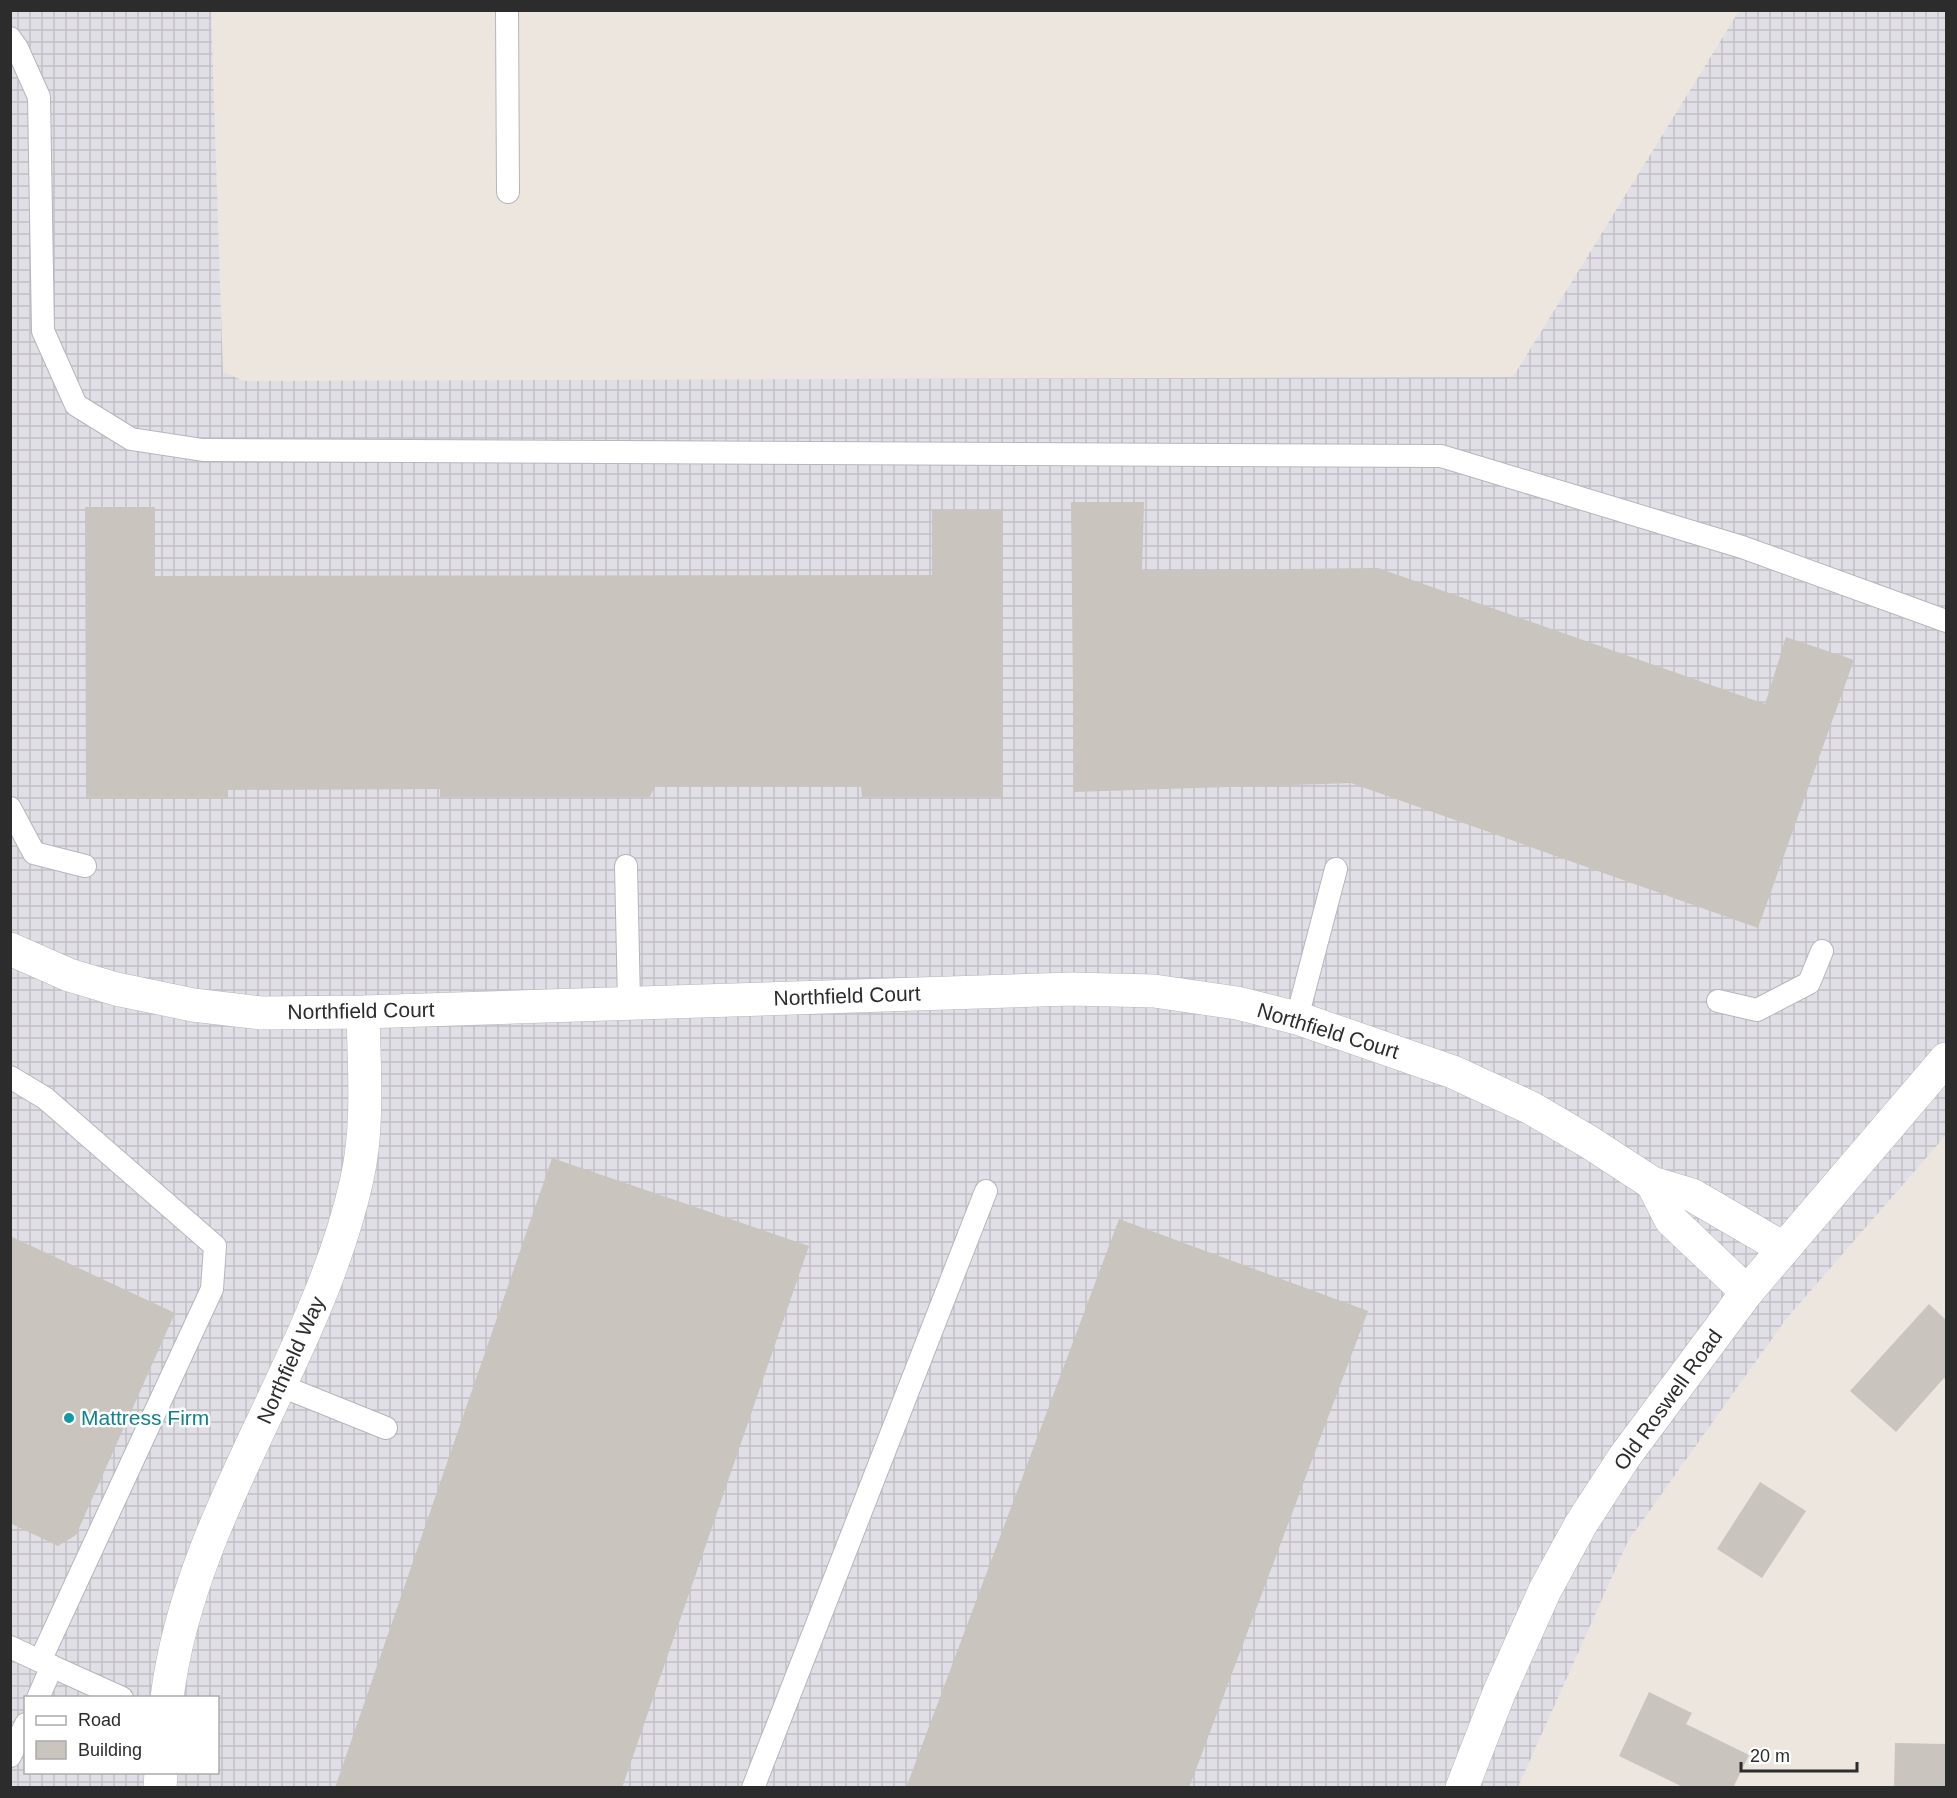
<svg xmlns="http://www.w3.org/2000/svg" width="1957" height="1798" font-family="Helvetica,sans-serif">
<defs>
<pattern id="industrial-grid" width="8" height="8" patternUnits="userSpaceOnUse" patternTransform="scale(1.5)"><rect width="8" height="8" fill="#e1dfe6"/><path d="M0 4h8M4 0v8" fill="none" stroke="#c1c0c5"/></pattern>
</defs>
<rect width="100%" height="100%" fill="#ede6df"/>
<path fill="url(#industrial-grid)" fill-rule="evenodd" d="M 11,11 L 211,11 L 223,372 L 244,381 L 1513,377 L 1739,11 L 1946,11 L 1946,1135 L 1786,1319 L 1628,1541 L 1518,1787 L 11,1788 ZM 26,1698 L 218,1698 L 218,1772 L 26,1772 Z"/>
<path fill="#c9c4bd" d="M 1071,502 L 1144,502 L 1142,571 L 1378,568 L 1765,704 L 1786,637 L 1854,660 L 1758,928 L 1351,783 L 1074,792 Z
M 85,507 L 155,507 L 155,576 L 932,575 L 932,510 L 1003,510 L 1003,797 L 862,797 L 861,786 L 655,786 L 650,797 L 440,797 L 440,789 L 228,790 L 228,799 L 86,799 Z
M 552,1158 L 809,1246 L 622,1788 L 335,1788 Z
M 1119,1219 L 1368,1311 L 1189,1788 L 906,1788 Z
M 10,1236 L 175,1313 L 76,1535 L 58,1546 L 10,1523 Z
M 1929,1304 L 1946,1320 L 1946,1380 L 1944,1378 L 1896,1432 L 1850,1391 Z
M 1760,1482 L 1806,1511 L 1762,1578 L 1717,1549 Z
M 1649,1692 L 1692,1713 L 1686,1724 L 1749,1755 L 1733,1788 L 1685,1788 L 1619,1756 Z
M 1895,1743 L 1946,1744 L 1946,1788 L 1894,1788 Z"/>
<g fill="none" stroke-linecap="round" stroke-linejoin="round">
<g stroke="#b2b6bf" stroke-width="24">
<path id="service" d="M 507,10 L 508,192
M 10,38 L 17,48 L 39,97 L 43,331 L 76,405 L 131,439 L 203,450 L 1441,456 L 1742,547 L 1946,621
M 10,808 L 34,853 L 85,866
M 626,866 L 629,1003
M 1718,1001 L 1757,1010 L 1809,983 L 1822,951
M 1297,1018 L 1336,869
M 10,1077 L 45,1098 L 215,1246 L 212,1289 L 40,1661 L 122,1698
M 279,1385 L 386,1428
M 10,1647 L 40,1661
M 38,1698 L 52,1666
M 10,1756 L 26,1724
M 753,1788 L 986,1191"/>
</g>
<g stroke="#b2b6bf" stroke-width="34">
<path id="minor" d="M 10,949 L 69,975 L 116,989 L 193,1005 L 261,1013 L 363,1012 L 1071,989 L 1154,991 L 1237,1003 L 1297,1018 L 1453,1072 L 1531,1108 L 1589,1142 L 1652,1183 L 1692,1195 L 1783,1248
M 1652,1183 L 1671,1220 L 1747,1292
M 167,1698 C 190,1512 317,1360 357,1179 C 369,1125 364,1067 363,1012
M 160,1788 L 161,1772"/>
</g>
<g stroke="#b2b6bf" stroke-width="34">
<path id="tertiary" d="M 1462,1788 L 1499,1693 L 1545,1590 L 1581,1524 L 1625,1456 L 1747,1292 L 1946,1059"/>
</g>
<use href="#service" stroke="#fff" stroke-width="22"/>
<use href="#minor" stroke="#fff" stroke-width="33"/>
<use href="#tertiary" stroke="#fff" stroke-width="33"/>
</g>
<circle fill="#0f9aa8" stroke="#fff" stroke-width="2" cx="69" cy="1418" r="6"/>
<g text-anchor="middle" stroke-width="5" stroke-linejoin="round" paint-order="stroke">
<g font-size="21" fill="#2c2c2c" stroke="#fff">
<text transform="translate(847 996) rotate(-2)" y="7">Northfield Court</text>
<text transform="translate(361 1011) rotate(-1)" y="7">Northfield Court</text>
<text transform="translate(1328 1031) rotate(17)" y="7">Northfield Court</text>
<text transform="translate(291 1360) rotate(-66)" y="7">Northfield Way</text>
<text transform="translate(1668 1400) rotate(-54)" y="7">Old Roswell Road</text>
</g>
<g font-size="21" fill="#0d838f" stroke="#fff" text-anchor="start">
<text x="81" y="1425">Mattress Firm</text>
</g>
</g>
<rect width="1957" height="1798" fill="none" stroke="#2c2c2c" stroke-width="24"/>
<rect x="24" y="1696" width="195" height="78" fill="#ffffff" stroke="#ababab" stroke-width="1.5"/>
<rect x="36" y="1716" width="30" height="9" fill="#ffffff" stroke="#ababab" stroke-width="1.5"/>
<text x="78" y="1726" font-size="18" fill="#2c2c2c">Road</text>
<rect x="36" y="1741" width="30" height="18" fill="#c9c4bd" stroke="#ababab" stroke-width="1.5"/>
<text x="78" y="1756" font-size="18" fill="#2c2c2c">Building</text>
<path d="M1741 1762v9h116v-9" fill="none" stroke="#2c2c2c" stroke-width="3"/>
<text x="1750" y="1762" font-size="18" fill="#2c2c2c" stroke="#ffffff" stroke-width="4.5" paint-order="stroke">20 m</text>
</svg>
